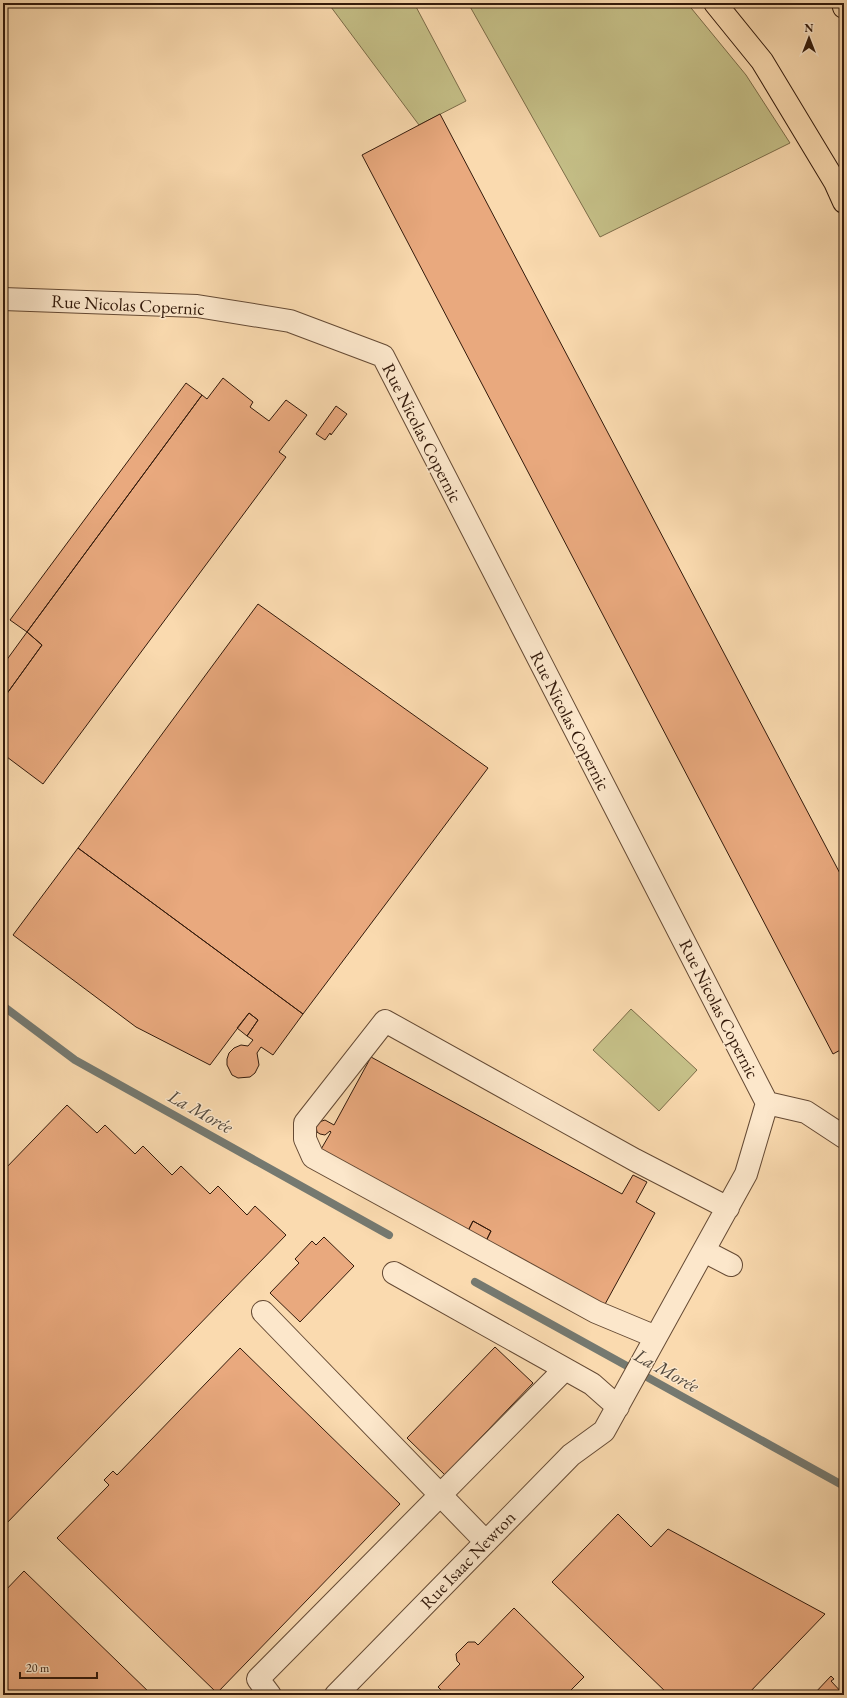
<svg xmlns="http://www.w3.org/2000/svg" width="847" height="1698" font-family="'EB Garamond',serif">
<rect width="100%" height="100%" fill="#fadaaf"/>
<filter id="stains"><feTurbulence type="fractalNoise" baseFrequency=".005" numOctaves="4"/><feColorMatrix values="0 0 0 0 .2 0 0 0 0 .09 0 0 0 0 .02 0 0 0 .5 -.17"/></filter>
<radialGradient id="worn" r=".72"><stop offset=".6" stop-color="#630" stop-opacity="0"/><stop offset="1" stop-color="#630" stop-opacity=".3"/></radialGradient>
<path fill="#c4be86" stroke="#7c6c48" d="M 328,3 L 414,3 L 466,101 L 419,125 Z
M 468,3 L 687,3 L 746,75 L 790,143 L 600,237 Z
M 631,1009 L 697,1070 L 659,1111 L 593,1050 Z"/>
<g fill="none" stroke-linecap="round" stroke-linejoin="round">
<path stroke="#757970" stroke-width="8" d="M 3,1006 L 75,1060 L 389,1235
M 475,1282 L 844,1486"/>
</g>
<path fill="#e9a97e" stroke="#331a0b" d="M 440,114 L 844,881 L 844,1048 L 833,1054 L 362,155 Z
M 223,378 L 253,402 L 250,407 L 269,421 L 286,400 L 307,415 L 279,452 L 286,457 L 43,784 L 3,754 L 3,699 L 42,645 L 27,632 L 202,395 L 207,399 Z
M 186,383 L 202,395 L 27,632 L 10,620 Z
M 336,406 L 347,414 L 331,435 L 330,433 L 325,440 L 316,434 Z
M 258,604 L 488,768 L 303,1014 L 78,848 Z
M 27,632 L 42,645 L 3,699 L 3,665 Z
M 78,848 L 303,1014 L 273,1055 L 261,1047 L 257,1053 L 259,1065 L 255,1073 L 250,1077 L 238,1078 L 232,1075 L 227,1065 L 227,1059 L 229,1053 L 234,1048 L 241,1045 L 248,1046 L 253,1040 L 247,1036 L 258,1020 L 249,1013 L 210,1065 L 136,1027 L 13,935 Z
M 249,1013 L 258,1020 L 247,1036 L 237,1028 Z
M 371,1057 L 622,1194 L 633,1175 L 647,1182 L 636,1202 L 655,1213 L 604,1306 L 486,1241 L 491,1231 L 473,1221 L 468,1231 L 320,1151 L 331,1132 L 330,1131 L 325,1135 L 320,1134 L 317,1132 L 316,1126 L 319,1122 L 325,1120 L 334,1125 Z
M 67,1105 L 97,1133 L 105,1125 L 135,1154 L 143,1146 L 172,1175 L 181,1166 L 210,1194 L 218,1186 L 247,1215 L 255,1206 L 286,1235 L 3,1527 L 3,1171 Z
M 473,1221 L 491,1231 L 486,1241 L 468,1231 Z
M 324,1237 L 354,1266 L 300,1322 L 270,1293 L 299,1263 L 295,1259 L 312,1241 L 316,1245 Z
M 495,1347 L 533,1383 L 445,1475 L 407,1438 Z
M 240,1348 L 400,1504 L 217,1693 L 57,1538 L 109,1485 L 104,1480 L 113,1471 L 117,1475 Z
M 618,1514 L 651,1547 L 668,1529 L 825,1614 L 747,1695 L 669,1695 L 552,1582 Z
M 24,1571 L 152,1695 L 3,1695 L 3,1593 Z
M 514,1608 L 584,1677 L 566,1695 L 446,1695 L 438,1687 L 460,1664 L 457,1661 L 456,1654 L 468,1642 L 475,1642 L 478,1645 Z
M 831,1676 L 834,1679 L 831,1681 L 844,1695 L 813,1695 Z"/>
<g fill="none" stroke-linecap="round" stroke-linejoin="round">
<g stroke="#654a34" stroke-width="24">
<path id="minor" d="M 3,299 L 197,306 L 290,321 L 383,356 L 767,1103 L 746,1174 L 604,1431 L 571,1455 L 336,1695
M 767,1103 L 806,1112 L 844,1137
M 704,1251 L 731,1265
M 394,1273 L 592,1384 L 618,1407
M 263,1312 L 486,1542
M 656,1337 L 596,1312 L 313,1157 L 305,1139 L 305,1123 L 385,1021 L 635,1160 L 728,1208
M 270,1695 L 258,1679 L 565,1369"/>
</g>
<g stroke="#331a0b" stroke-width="24">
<path id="highway" d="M 715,3 L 762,61 L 835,182 L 844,202
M 843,3 L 844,7"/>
</g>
<use href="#minor" stroke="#fce7cb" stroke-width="22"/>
<use href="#highway" stroke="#fadaaf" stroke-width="22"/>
</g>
<g text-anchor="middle" stroke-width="3" stroke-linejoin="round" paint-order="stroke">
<g font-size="18" fill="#331a0b" stroke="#fce7cb">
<text transform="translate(128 305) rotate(3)" y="6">Rue Nicolas Copernic</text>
<text transform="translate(422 433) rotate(63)" y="6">Rue Nicolas Copernic</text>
<text transform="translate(570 721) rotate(63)" y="6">Rue Nicolas Copernic</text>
<text transform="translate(719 1009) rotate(63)" y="6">Rue Nicolas Copernic</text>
<text transform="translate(468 1560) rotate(-46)" y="6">Rue Isaac Newton</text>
</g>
<g font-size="19" font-style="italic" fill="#544a3e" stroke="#fce7cb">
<text transform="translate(201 1111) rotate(29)" y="7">La Morée</text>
<text transform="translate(667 1370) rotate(29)" y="7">La Morée</text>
</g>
</g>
<rect width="847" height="1698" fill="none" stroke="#fadaaf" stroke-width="16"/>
<rect x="4" y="4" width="839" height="1690" fill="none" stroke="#331a0b" stroke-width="2"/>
<rect x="8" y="8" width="831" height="1682" fill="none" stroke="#331a0b"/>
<g transform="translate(809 38)" stroke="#fce7cb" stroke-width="3" paint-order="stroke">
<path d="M0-3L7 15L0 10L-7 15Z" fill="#331a0b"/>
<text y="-6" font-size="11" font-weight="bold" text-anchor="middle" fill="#331a0b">N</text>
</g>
<path d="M20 1672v6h77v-6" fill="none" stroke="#331a0b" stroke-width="2"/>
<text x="26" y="1672" font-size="12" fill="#331a0b" stroke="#fce7cb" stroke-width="3" paint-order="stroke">20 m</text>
<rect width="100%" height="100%" filter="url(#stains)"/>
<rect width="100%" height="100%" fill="url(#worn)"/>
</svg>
